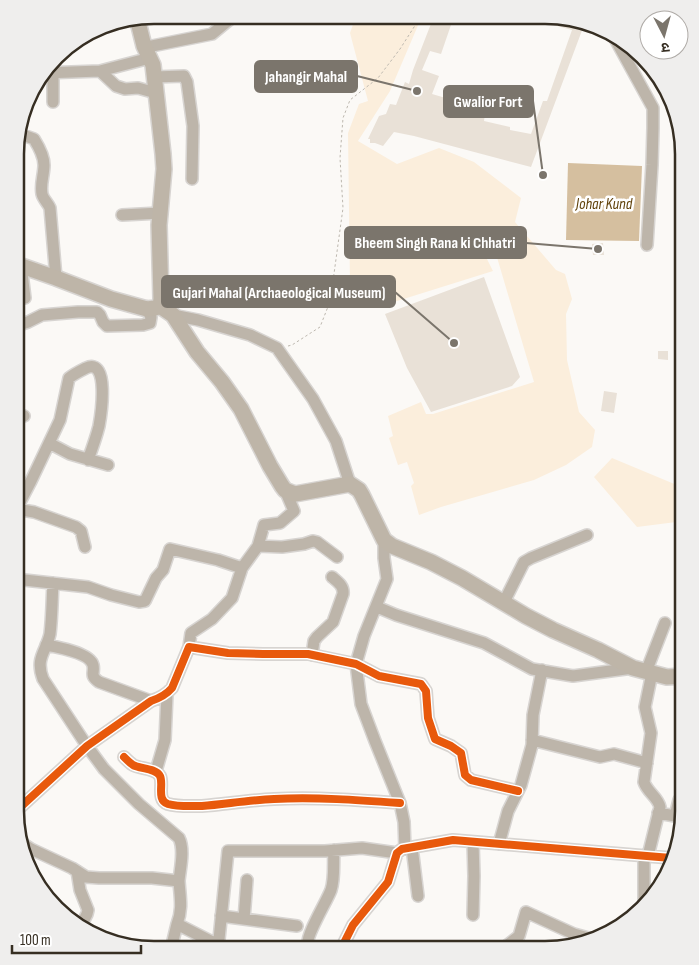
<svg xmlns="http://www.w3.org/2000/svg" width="699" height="965" font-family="'Sofia Sans Condensed','Noto Sans Devanagari',sans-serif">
<rect width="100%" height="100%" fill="#fbf9f6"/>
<path fill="#fbeedc" d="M 356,16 L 422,16 L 390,91 L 358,141 L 397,164 L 439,148 L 474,162 L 521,198 L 515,222 L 556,270 L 565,274 L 572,299 L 566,314 L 567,360 L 579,412 L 595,430 L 592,447 L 566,465 L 534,480 L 441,507 L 419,515 L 411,486 L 414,483 L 407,462 L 398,465 L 389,438 L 393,436 L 388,416 L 421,402 L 426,414 L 433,414 L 534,382 L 496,254 L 486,257 L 493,271 L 378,307 L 364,284 L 350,284 L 348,133 L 359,104 L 368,101 L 350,33 Z
M 612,458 L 684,488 L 684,521 L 637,527 L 594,477 Z"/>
<path fill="#d5bf9f" d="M 568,163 L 642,166 L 639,241 L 566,240 Z"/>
<path fill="#e9e1d7" d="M 434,16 L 445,16 L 444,19 L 452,22 L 441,54 L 430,51 L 422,70 L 439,76 L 432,94 L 449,99 L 449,100 L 462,104 L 465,93 L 488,98 L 482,113 L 485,114 L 484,121 L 510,127 L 510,130 L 531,134 L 543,101 L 547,101 L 572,30 L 528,18 L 528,16 L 548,16 L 584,25 L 531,167 L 414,136 L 394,132 L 383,146 L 375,143 L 370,143 L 370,139 L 368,139 L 379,116 L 386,114 L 390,104 L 396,105 L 405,82 L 409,84 L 413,70 Z
M 603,243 L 604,255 L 593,255 L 592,244 Z
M 484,277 L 520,377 L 512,386 L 431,412 L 407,368 L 385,314 Z
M 658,351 L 668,351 L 668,360 L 658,359 Z
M 604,391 L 617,393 L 614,413 L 601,411 Z"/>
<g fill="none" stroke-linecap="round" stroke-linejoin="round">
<g stroke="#d7d4d1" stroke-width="14">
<path id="minor" d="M 614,37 L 653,108 L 653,128 L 652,165 L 647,245
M 144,46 L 152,46 L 212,34 L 235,15
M 100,71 L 116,86 L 125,89 L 138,88 L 156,93
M 53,72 L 53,102
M 43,73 L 100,71 L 150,58
M 154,77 L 184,76 L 187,82 L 193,126 L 192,179
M 18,130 L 23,135 L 34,139 C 39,147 44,156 44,165 C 44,175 40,184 42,194 C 43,199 48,203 50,208 L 56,278
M 122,215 L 160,213
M 21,265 L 25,298
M 173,315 L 198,320 L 250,335 L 277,348 L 313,399 L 336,441 L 350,484
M 16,326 L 28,322 L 42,315 L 78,312 L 97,312 L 100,315 L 103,322 L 107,326 L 143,325 L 150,323 L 151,317 L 147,309
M 16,413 L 24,416
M 49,443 L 70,454 L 108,465
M 16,507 L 19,504 L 31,481 L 60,420 L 69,378 C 74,374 80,371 86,368 C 110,357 101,415 99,426 C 96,438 92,449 88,460
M 16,509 L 34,512 L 76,527 L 81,531 L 85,547
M 384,540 L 384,558 L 387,579 L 364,636 L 356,664 L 361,704 L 375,741 L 400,803 L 404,822 L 405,849
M 258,546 L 282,547 L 304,544 L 313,541 L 317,542 L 337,557
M 242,568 L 258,546 L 264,525 L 280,523 L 294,511 L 285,490
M 15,579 L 88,587 L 111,595 L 139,602 L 145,601 L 156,578 L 163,570 L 170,549 L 218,560 L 242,568 L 232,598 L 212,619 L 191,633 L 189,647
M 53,583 C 52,600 52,618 50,634 C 46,652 35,658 43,679 L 87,746 L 104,769 L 139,804 L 179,838 C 185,850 180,869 179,881
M 504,602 L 524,562 L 531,558 L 587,535
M 377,607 L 396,615 L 484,643 L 532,669 L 573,676 L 633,668
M 46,645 C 57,647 90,653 93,665 C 95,673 89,675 99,682 L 151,701
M 312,655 L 314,641 L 317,637 L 333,622 L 343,594 C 344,586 338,582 332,577
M 646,672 L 665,623
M 532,740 L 600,757 L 614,754 L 647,763
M 124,757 C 127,760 130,763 133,765 C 140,769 156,768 160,776 C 164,784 156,800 168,804 C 178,807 191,806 202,806 C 226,804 250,800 274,799 C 316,797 358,800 400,803
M 156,771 L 165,740 L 167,694
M 15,812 L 87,746 L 151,701 C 160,698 166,695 172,688 L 189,647 L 228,653 L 263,654 L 308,654 L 356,664 L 379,676 L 421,684 L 426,691 L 428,718 L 435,739 L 451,746 L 461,753 L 465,775 L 471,780 L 518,791
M 658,813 L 675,816 L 679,800 L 684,797
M 473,842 L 474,876 L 473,915
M 22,843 L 31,849 L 72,868 L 86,877 L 99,878 L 152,878 L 179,881 C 180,897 183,909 177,924 L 224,948
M 499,844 L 508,811 L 521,785 L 532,745 L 533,715 L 542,670
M 412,847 L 418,896
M 648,856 L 660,807 C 658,797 647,792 644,782 L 651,733 L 645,707 L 652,673
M 77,871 L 80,890 L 88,910 L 87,914 L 80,928
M 644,903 L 644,856
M 221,916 L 297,926
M 244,919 L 247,880
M 573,944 L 574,934 L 592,939
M 171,949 L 177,924
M 218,949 L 228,851 L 325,851 L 362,848 L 397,853
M 314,949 C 311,948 309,947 308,944 C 306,935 327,901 331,890 C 335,878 333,863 334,850
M 341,949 L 353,925 L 388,882 L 397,853 L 402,849 L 453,840 L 671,858
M 501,950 L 519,936 L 526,912 L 574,934"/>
</g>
<g stroke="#d7d4d1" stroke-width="18">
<path id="major" d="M 137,18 L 144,46 L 153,65 L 163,154 L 164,169 L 159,225 L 161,299 L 160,306
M 16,264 L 56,278 L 111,299 L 147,309 L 155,308 L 160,306
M 160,306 L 173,315 L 197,352 L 222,382 L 241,409 L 270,466 L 282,486 L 285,490 L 295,494 L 350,484 L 359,490 L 362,495 L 384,540 L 392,546 L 431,562 L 462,578 L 526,616 L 553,630 L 598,650 L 633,668 L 667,677 L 684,676"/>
</g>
<path stroke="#bdb8af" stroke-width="1" stroke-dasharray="2.5 2.5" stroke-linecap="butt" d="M 288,346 L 292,345 L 320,327 L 331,299 L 333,281 L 343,208 L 340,158 L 343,118 L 350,100 L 378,78 L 400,49 L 416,24 L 419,16"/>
<use href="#minor" stroke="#bdb5aa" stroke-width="11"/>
<use href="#major" stroke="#beb5a8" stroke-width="15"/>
<g stroke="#fff" stroke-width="11">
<path id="cycleway" d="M 124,757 C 127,760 130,763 133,765 C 140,769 156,768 160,776 C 164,784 156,800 168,804 C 178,807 191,806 202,806 C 226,804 250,800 274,799 C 316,797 358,800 400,803
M 15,812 L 87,746 L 151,701 C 160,698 166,695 172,688 L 189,647 L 228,653 L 263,654 L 308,654 L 356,664 L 379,676 L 421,684 L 426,691 L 428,718 L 435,739 L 451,746 L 461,753 L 465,775 L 471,780 L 518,791
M 341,949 L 353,925 L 388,882 L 397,853 L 402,849 L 453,840 L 671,858"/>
</g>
<use href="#cycleway" stroke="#e8590c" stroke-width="8"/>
</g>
<g text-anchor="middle" stroke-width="5" stroke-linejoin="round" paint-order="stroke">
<g font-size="16" font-style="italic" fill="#61420b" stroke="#fff">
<text x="604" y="209">Johar Kund</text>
</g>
</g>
<path d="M0 0H699V965H0ZM154 24H545A130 130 0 0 1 675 154V811A130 130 0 0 1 545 941H154A130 130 0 0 1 24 811V154A130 130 0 0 1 154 24Z" fill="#efeeed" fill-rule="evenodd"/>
<path fill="none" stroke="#362e22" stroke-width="2.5" d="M154 24H545A130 130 0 0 1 675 154V811A130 130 0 0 1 545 941H154A130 130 0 0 1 24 811V154A130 130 0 0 1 154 24Z"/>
<path fill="none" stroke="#7b756c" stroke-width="2" d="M417 91L357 76M543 175L533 101M598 249L526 243M454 343L395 292"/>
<g fill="#7b756c" stroke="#fff" stroke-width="2">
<circle cx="417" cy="91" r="5"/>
<circle cx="543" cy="175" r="5"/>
<circle cx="598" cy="249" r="5"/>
<circle cx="454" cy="343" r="5"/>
</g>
<g fill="#7b756c" stroke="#7b756c" stroke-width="2">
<rect x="255" y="61" width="102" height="31" rx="5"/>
<rect x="444" y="86" width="89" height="31" rx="5"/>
<rect x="345" y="227" width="181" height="31" rx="5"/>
<rect x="162" y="276" width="233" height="31" rx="5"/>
</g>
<g font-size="16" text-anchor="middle" font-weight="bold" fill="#fff">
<text x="306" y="82">Jahangir Mahal</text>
<text x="488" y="107">Gwalior Fort</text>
<text x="435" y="248">Bheem Singh Rana ki Chhatri</text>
<text x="279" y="298">Gujari Mahal (Archaeological Museum)</text>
</g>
<g transform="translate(664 35) rotate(174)"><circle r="24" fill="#ffffff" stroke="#afaba7"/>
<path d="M0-4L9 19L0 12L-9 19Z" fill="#7b756c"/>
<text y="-8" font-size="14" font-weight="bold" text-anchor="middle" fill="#362e22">उ</text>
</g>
<path d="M12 945v8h129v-8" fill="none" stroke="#362e22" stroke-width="2.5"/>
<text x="20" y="945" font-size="15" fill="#362e22" stroke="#ffffff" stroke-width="4" paint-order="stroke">100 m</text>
</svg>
